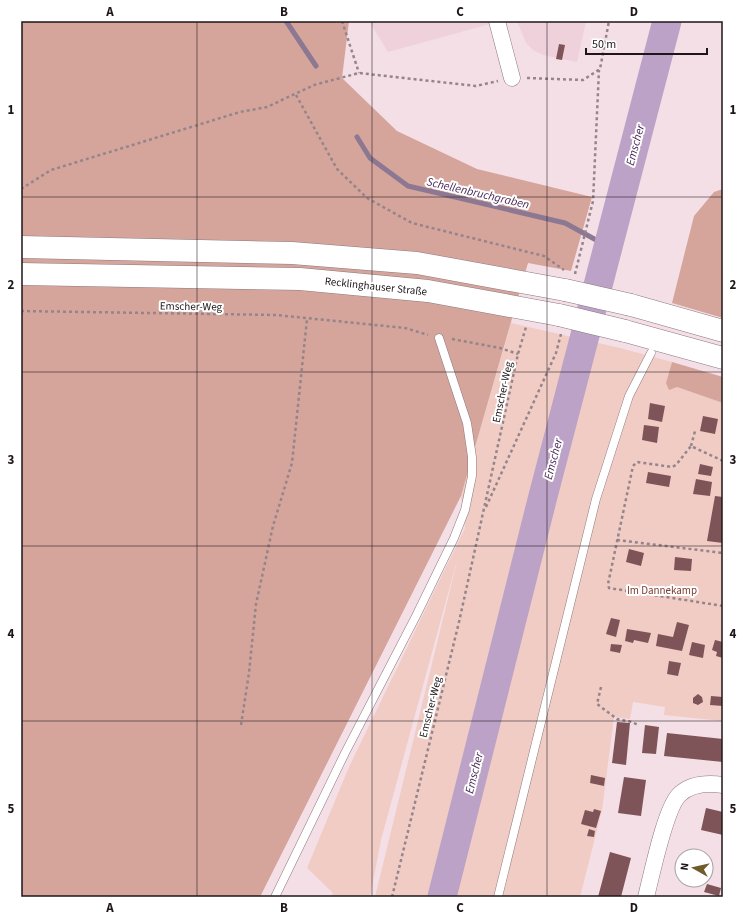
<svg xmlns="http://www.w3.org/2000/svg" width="744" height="918" font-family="'Source Sans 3',sans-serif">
<rect width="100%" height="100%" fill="#f4dfe6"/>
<path fill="#eed1db" d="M 369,21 L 501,21 L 388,52 Z
M 517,21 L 586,21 L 577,62 L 543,55 L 533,50 L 526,43 Z"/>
<path fill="#f0ccc4" d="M 511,323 L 620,348 L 672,362 L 666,383 L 723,403 L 723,721 L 664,715 L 665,707 L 633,702 L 630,719 L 614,717 L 602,810 L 580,897 L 375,897 L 459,553 L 381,840 L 370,897 L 331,897 L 333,893 L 307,868 L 349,767 L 465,528 L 461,496 Z"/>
<path fill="#d5a59b" d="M 21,21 L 349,21 L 342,78 L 397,131 L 477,169 L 592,197 L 571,271 L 528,263 L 461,496 L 260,897 L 21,897 Z
M 723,189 L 723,318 L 672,303 L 694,216 L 714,192 Z
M 672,362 L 723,377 L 723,403 L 677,387 L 669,390 L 666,383 Z"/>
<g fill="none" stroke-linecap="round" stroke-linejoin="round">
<path stroke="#8c7892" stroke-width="5" d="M 286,21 L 316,66
M 357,137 L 370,158 L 408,186 L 565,223 L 609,247"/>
<path stroke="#bba2c6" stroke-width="29" d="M 442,897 L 542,500 L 667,21"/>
</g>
<path fill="#7f5458" d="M 559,44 L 565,45 L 562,60 L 556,59 Z
M 650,403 L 665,406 L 662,422 L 648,419 Z
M 703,416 L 718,419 L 715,434 L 700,431 Z
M 644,425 L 659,427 L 657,443 L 642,440 Z
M 700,464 L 713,467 L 711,476 L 698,474 Z
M 648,472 L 671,476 L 669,487 L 646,483 Z
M 696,479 L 712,482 L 710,496 L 693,494 Z
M 715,496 L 723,497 L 723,543 L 707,541 Z
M 629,549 L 644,553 L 641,566 L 626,562 Z
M 675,557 L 692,559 L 691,571 L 674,570 Z
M 611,618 L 620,620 L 616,637 L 606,634 Z
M 677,622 L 689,625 L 682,651 L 656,646 L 658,634 L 673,637 Z
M 627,629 L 651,633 L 648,643 L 634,640 L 633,643 L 625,641 Z
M 715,640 L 723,642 L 723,658 L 716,656 L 717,652 L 712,650 Z
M 692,642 L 705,645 L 703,658 L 689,655 Z
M 611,644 L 622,645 L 620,653 L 610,651 Z
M 669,661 L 681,663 L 678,676 L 667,674 Z
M 698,694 L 702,697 L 703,702 L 698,705 L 693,703 L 693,698 Z
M 711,696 L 723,697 L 723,706 L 710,705 Z
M 617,722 L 630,723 L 626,765 L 612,763 Z
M 645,725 L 659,727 L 656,754 L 642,753 Z
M 667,733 L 723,739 L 723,762 L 664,756 Z
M 591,775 L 605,778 L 604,786 L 590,783 Z
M 624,777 L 646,780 L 641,816 L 618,813 Z
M 706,808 L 723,812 L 723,835 L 701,830 Z
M 594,809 L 601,811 L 596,828 L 581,824 L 585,810 L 593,812 Z
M 589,829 L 595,831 L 594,837 L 587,836 Z
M 610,852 L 631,858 L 622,893 L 621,897 L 598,897 Z
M 707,884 L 721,888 L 719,896 L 704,892 Z"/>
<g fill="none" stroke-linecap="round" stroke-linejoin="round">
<g stroke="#8c7980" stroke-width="9">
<path id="service" d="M 275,897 L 345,753 L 416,616 L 454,538 L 465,510 L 472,476 L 472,457 L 467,423 L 439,338
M 498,897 L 596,499 L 629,396 L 651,353"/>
</g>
<g stroke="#8c7980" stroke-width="17">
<path id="minor" d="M 497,21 L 512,78
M 646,897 C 652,874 665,809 679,795 C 691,783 708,783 723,785"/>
</g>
<g stroke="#8c7980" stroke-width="23">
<path id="secondary" d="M 21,247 L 292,253 L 417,263 L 565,290
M 21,274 L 300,279 L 428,291 L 559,315
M 631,305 L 723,331
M 625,331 L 723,358"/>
</g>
<path stroke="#95858b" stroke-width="2.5" stroke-dasharray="3 3" stroke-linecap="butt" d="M 342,21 L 359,73
M 527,78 L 583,80 L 600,69 L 609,21
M 296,95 L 337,169 L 367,198 L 412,223 L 544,256 L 564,270
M 21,189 L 51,170 L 240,112 L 267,107 L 314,85 L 359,73 L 476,86 L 498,81
M 575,274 L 593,201 L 599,70
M 21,311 L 276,315 L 405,328 L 428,335
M 452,339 L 500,348 L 518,354
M 691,446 L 695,431
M 723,461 L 691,446 L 676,465 L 672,467 L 637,462 L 633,466 L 608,584 L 609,588 L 723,606
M 486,507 L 556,353 L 561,334
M 617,540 L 723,553
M 601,687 L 597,704 L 617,719 L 632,722 L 638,725
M 241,725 L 249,673 L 256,604 L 273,526 L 292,463 L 307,319
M 392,897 L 459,622 L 518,354 L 526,327"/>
<use href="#service" stroke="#fff" stroke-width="8"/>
<use href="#minor" stroke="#fff" stroke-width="16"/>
<use href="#secondary" stroke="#fff" stroke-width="22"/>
<g stroke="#8c7980" stroke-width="23" stroke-linecap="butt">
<path id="secondary-bridge" d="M 565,290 L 631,305
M 559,315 L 625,331"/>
</g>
<use href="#secondary-bridge" stroke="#fff" stroke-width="22"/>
</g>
<path fill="none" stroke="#1e1619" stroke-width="1" stroke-opacity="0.55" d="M 197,21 L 197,897M 372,21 L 372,897M 547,21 L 547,897M 21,197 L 723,197M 21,372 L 723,372M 21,546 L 723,546M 21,721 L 723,721"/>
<g text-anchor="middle" stroke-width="4" stroke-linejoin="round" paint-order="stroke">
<g font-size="11" fill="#1e1619" stroke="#fff">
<text transform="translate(376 286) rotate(6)" y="4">Recklinghauser Straße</text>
<text transform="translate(191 306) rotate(1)" y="4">Emscher-Weg</text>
<text transform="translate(502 392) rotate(-78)" y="4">Emscher-Weg</text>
<text transform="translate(430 707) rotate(-76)" y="4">Emscher-Weg</text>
</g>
<g font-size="11" fill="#7a3d31" stroke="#fff">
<text x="662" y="594">Im Dannekamp</text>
</g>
<g font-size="12" font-style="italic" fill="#482755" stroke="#fff">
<text transform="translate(635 145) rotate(-75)" y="4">Emscher</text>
<text transform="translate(478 193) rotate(13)" y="4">Schellenbruchgraben</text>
<text transform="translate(553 459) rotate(-75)" y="4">Emscher</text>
<text transform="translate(474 773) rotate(-76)" y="4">Emscher</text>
</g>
</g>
<rect width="744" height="918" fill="none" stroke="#ffffff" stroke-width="44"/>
<g transform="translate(694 868) rotate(278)"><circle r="19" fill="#ffffff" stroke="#a5a2a3"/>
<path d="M0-3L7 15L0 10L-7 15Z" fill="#6f5c2a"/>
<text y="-6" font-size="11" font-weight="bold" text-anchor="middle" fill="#1e1619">N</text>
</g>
<path d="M586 48v6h121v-6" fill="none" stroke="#1e1619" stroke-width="2"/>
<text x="592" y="48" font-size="12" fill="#1e1619" stroke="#ffffff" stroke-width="3" paint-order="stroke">50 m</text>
<rect x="22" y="22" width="700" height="874" fill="none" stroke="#1e1619" stroke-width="1.5"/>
<g font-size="13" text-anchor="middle" font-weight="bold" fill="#1e1619">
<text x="110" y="16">A</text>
<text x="284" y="16">B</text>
<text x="460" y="16">C</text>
<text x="634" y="16">D</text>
<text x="11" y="114">1</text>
<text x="733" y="114">1</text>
<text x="11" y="289">2</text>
<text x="733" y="289">2</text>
<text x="11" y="464">3</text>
<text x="733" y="464">3</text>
<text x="11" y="638">4</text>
<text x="733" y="638">4</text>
<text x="11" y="813">5</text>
<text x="733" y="813">5</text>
<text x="110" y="912">A</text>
<text x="284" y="912">B</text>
<text x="460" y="912">C</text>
<text x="634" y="912">D</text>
</g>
</svg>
